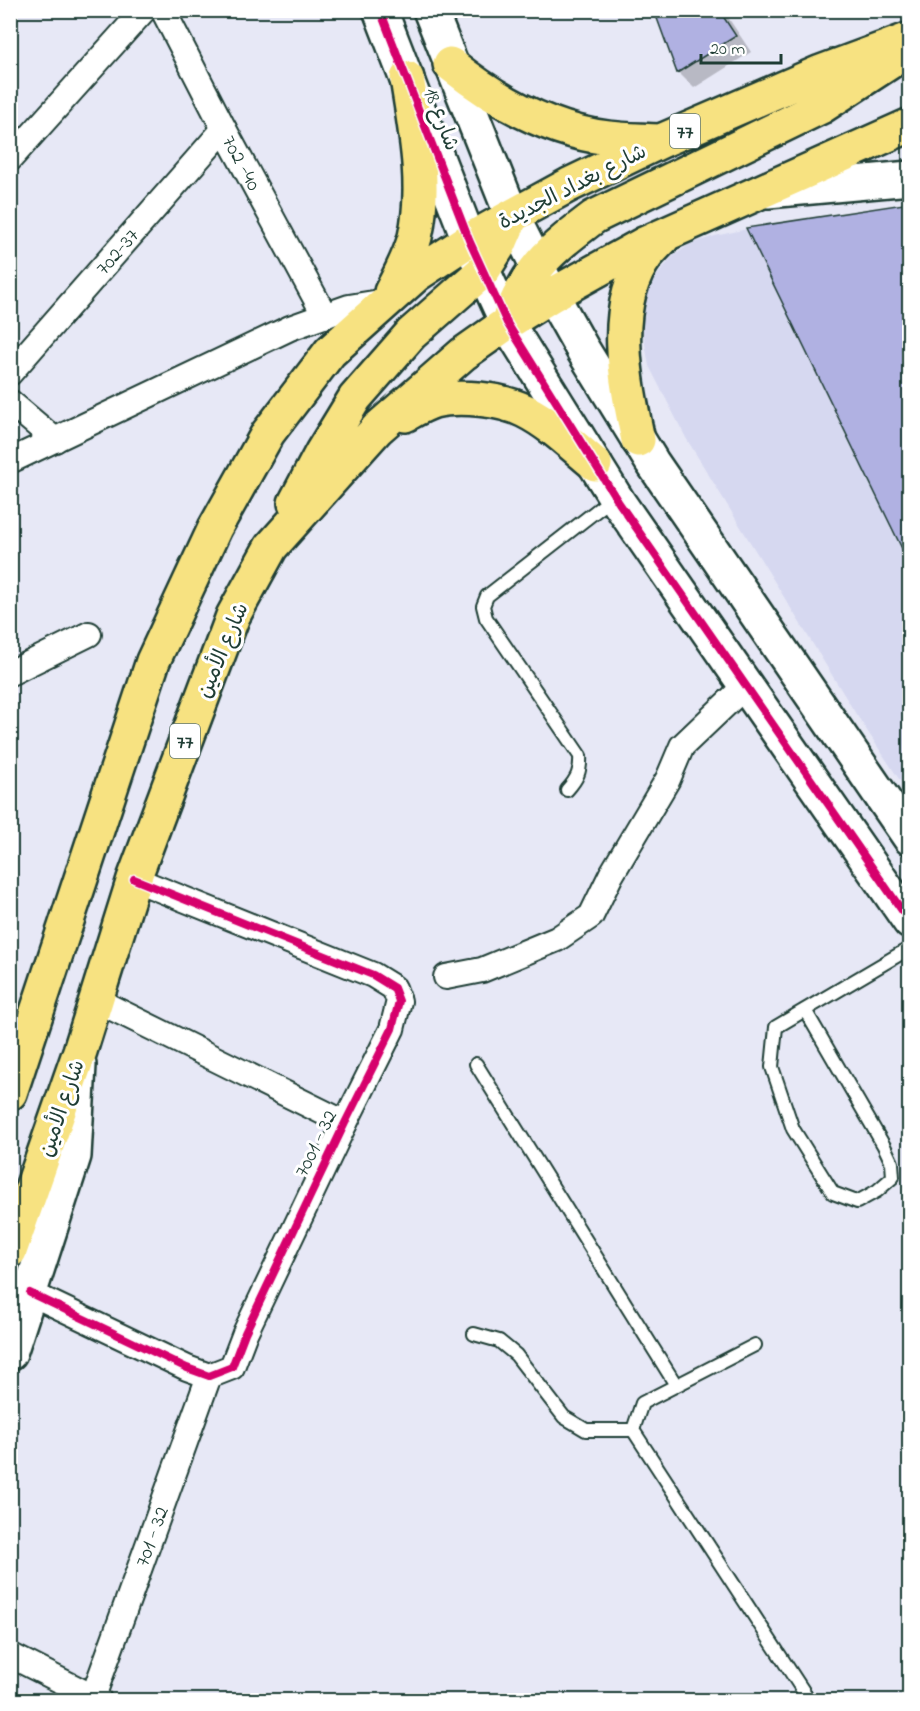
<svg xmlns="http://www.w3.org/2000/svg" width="920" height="1711" font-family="'Indie Flower','Playpen Sans Arabic',sans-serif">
<rect width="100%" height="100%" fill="#e7e8f6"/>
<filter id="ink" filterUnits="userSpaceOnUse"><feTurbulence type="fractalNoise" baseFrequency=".0167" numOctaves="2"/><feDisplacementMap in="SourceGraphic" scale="12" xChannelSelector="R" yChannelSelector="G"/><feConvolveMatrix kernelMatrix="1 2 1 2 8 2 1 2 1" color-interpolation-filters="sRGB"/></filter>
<g filter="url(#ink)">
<path fill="#d6d8f0" d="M 747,229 L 909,562 L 909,794 L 856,714 L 686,438 L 649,366 L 641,321 L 645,300 L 655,278 L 672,257 L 690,244 L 715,236 Z"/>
<path fill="#0003" d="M 656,10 L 723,10 L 751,52 L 694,88 L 678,72 Z"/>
<path fill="#b0b1e2" stroke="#1f3d34" stroke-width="1.5" d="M 654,10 L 719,10 L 736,36 L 677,73 Z
M 910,203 L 910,565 L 746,228 Z"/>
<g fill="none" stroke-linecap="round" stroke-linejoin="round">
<g stroke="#1f3d34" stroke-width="16">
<path id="lane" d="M 567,790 C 577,779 581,771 580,756 L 486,618 L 483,606 L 487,596 L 614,497
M 805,1010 L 884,1146 L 892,1163 L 893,1177 L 877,1191 L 857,1202 L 833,1193 L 793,1129 L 772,1067 L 776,1027 L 910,948
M 476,1064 L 676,1385
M 474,1334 L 499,1341 L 516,1355 L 564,1417 L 586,1430 L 633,1430
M 755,1345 L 642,1403 L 633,1430 L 809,1700"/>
</g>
<g stroke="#1f3d34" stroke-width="28">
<g id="street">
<path id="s1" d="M 163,10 L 224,129 L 325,316"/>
<path d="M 10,159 L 144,10"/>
<path id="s2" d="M 10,373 L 224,129"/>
<path d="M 10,402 L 55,440"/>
<path d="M 10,461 L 290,328 L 349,307 L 386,301"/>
<path d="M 10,673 L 89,634"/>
<path d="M 446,977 L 482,970 L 557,939 L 591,916 L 611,875 L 668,779 L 682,746 L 745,686"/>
<path d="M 96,1000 L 345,1123"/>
<path d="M 30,1293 L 187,1368 L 209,1376 L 232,1367 L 245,1333 L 345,1123 L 392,1029 L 399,1001 L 394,988 L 373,975 L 134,879"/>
<path d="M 10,1655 L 99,1700"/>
<path id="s3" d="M 93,1697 L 209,1376"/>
</g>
</g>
<g stroke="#1f3d34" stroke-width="38">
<path id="secondary" d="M 380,10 L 469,240 L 507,323 L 619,503 L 910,922
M 430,10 L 512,216 L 552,295 L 583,350 L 652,462 L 910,838
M 768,191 L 910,178
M 10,1353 L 74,1156 L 79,1065"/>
</g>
<g stroke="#1f3d34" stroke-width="38">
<path id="primary" d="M 450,64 C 495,100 550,131 608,138 C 625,140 642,140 659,141
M 391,292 C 400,275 410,256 415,237 C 427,186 415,129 407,78
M 507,323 C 529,267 548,252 594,217 L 821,107 L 893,60
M 405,415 C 414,410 424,404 434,401 C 459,395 502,399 525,411 C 551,424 573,446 595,464
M 638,440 C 626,383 609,306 647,255 C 652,249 658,243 663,238
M 295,503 L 322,452 L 355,398 L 411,334 L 483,271 L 500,244 L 512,216
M 10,1093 L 153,661 L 215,528 L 268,433 L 330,352 L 416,275 L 469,240 L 512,216 L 569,185 L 661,141 L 821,72 L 910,39
M 10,1251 L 80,1051 L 134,879 L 181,754 L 233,616 L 271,547 L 377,429 L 463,354 L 507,323 L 552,295 L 646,243 L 910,125"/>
</g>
<use href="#lane" stroke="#fff" stroke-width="12"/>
<use href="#street" stroke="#fff" stroke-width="24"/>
<use href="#secondary" stroke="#fff" stroke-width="33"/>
<use href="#primary" stroke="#f7e281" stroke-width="33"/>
<g stroke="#fff" stroke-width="11">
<path id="cycleway" d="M 380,10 L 469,240 L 507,323 L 619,503 L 910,922
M 30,1293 L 187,1368 L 209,1376 L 232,1367 L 245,1333 L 345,1123 L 392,1029 L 399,1001 L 394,988 L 373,975 L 134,879"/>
</g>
<use href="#cycleway" stroke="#d6006c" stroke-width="8"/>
</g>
</g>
<g text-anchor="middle" stroke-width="6" stroke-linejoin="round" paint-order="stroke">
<g fill="#fff" stroke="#627771" stroke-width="1.5">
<rect x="670" y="114" width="30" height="34" rx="4.5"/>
<rect x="170" y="724" width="30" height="34" rx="4.5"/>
</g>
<g font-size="20" font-weight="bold" fill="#1f3d34">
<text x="685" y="138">77</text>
<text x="185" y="748">77</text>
</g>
<g font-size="21" fill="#1f3d34" stroke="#fff">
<text transform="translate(442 119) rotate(69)" y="7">شارع 18</text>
<text dy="7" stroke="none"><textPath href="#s1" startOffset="172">702 -40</textPath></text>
<text transform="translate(572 186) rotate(-27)" y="7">شارع بغداد الجديدة</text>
<text dy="7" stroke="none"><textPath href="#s2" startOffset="162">702-37</textPath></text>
<text transform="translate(222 650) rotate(-67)" y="7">شارع الأمين</text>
<text transform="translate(61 1108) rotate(-71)" y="7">شارع الأمين</text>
<text transform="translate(315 1143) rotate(-64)" y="7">7001 - 32</text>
<text dy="7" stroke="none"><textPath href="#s3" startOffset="171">701 - 32</textPath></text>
</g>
</g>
<rect width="920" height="1711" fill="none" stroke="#fff" stroke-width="36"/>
<rect x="18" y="18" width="884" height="1675" fill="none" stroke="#1f3d34" stroke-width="2" filter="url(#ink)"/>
<path d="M701 54v9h80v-9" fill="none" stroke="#1f3d34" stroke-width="3"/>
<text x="710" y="54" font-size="18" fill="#1f3d34" stroke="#ffffff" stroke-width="4.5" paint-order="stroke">20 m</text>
</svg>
